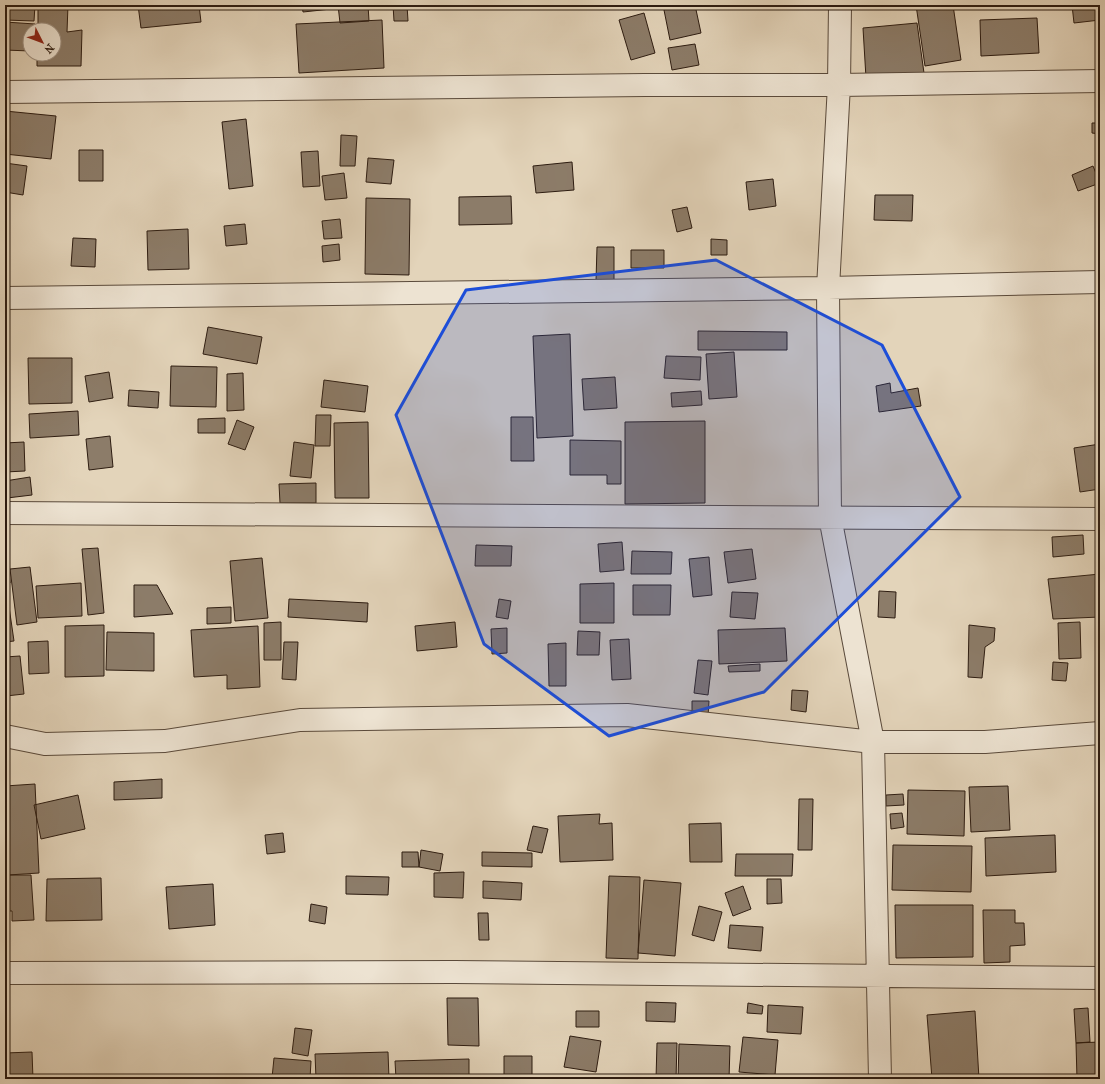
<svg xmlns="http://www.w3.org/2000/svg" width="1105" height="1084" font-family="'IM FELL French Canon',serif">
<rect width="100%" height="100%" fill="#e3d4ba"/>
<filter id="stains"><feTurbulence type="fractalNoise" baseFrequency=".005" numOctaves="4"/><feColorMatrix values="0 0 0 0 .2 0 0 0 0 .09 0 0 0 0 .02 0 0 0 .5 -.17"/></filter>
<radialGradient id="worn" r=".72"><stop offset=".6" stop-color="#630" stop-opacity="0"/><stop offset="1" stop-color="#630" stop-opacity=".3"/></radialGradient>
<path fill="#8c7c69" stroke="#2d1c11" d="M 5,5 L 35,5 L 34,21 L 5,20 Z
M 38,5 L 68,5 L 67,32 L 82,30 L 81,66 L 37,66 L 37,54 L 54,54 L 54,30 L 38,30 Z
M 138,5 L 199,5 L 201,22 L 141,28 Z
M 302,5 L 331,5 L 331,9 L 303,12 Z
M 338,5 L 368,5 L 369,21 L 340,23 Z
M 393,5 L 407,5 L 408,21 L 394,21 Z
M 663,5 L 695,5 L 701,33 L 670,40 Z
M 916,5 L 953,5 L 961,60 L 925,66 Z
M 1072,5 L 1100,5 L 1100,20 L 1074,23 Z
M 644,13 L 655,53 L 631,60 L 619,20 Z
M 1037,18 L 1039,53 L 981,56 L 980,20 Z
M 382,20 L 384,68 L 299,73 L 296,24 Z
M 5,22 L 35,24 L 35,30 L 30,30 L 30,51 L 5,50 Z
M 917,23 L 924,73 L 866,78 L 863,28 Z
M 695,44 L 699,65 L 672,70 L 668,48 Z
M 5,111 L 56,116 L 51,159 L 5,154 Z
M 246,119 L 253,186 L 229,189 L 222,122 Z
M 1092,123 L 1100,123 L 1100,134 L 1092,133 Z
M 341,135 L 357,136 L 355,166 L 340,166 Z
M 79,150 L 103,150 L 103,181 L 79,181 Z
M 318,151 L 320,186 L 303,187 L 301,152 Z
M 368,158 L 394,160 L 391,184 L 366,182 Z
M 572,162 L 574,190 L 536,193 L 533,166 Z
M 5,163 L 27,166 L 23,195 L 5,192 Z
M 1093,166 L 1100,183 L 1078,191 L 1072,175 Z
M 344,173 L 347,198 L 325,200 L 322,176 Z
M 773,179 L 776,206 L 749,210 L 746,182 Z
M 875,195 L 913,195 L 912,221 L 874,220 Z
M 511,196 L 512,224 L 459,225 L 459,197 Z
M 366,198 L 410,199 L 409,275 L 365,274 Z
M 687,207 L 692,228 L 677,232 L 672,210 Z
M 340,219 L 342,238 L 324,239 L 322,221 Z
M 245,224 L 247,244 L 226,246 L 224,226 Z
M 188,229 L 189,269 L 148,270 L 147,231 Z
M 73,238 L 96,239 L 95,267 L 71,266 Z
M 711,239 L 727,240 L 727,255 L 711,255 Z
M 339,244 L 340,260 L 323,262 L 322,246 Z
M 597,247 L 614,247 L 614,282 L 596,281 Z
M 631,250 L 664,250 L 664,268 L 631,268 Z
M 208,327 L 262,337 L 257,364 L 203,354 Z
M 698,331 L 787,332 L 787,350 L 698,350 Z
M 570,334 L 573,436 L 537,438 L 533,336 Z
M 734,352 L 737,397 L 709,399 L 706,354 Z
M 666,356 L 701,357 L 700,380 L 664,378 Z
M 28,358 L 72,358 L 72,403 L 29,404 Z
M 171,366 L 217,367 L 216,407 L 170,406 Z
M 109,372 L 113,398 L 89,402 L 85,376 Z
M 243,373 L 244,410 L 227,411 L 227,374 Z
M 615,377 L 617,408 L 584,410 L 582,379 Z
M 324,380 L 368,386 L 365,412 L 321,407 Z
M 890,383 L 891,393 L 918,388 L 921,406 L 879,412 L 876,386 Z
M 129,390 L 159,392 L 158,408 L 128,406 Z
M 701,391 L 702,405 L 672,407 L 671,393 Z
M 78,411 L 79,435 L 30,438 L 29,414 Z
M 316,415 L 331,415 L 330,446 L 315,446 Z
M 511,417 L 533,417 L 534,461 L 511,461 Z
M 225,418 L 225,433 L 198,433 L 198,419 Z
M 237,420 L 254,427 L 245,450 L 228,444 Z
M 705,421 L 705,503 L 625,504 L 625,422 Z
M 368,422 L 369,498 L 335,498 L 334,423 Z
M 110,436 L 113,467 L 89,470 L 86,439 Z
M 570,440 L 621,441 L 621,484 L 607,484 L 607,475 L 570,475 Z
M 24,442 L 25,471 L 5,472 L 5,443 Z
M 294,442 L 314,445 L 311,478 L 290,476 Z
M 1100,444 L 1100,489 L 1080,492 L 1074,448 Z
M 30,477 L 32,495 L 7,498 L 5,481 Z
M 316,483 L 316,503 L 280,503 L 279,484 Z
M 1083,535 L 1084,554 L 1053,557 L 1052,537 Z
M 622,542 L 624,570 L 600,572 L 598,544 Z
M 476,545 L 512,546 L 511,566 L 475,566 Z
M 5,547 L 7,547 L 10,583 L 5,584 Z
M 98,548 L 104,613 L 88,615 L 82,549 Z
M 752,549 L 756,579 L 728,583 L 724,552 Z
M 632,551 L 672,552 L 671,574 L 631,574 Z
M 709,557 L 712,595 L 693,597 L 689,559 Z
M 262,558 L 268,618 L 235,621 L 230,561 Z
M 30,567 L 37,622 L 17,625 L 10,569 Z
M 1100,574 L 1100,617 L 1053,619 L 1048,579 Z
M 81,583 L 82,616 L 38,618 L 36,586 Z
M 614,583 L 614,623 L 580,623 L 580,584 Z
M 134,585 L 157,585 L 173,614 L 134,617 Z
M 633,585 L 671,585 L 670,615 L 633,615 Z
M 879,591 L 896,592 L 895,618 L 878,617 Z
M 732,592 L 758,593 L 755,619 L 730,617 Z
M 7,593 L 14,641 L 5,642 L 5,594 Z
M 289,599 L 368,603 L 367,622 L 288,617 Z
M 499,599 L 511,601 L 508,619 L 496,617 Z
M 231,607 L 231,623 L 207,624 L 207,608 Z
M 281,622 L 281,660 L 264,660 L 264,623 Z
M 455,622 L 457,647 L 417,651 L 415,626 Z
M 1080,622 L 1081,658 L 1059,659 L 1058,623 Z
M 104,625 L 104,676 L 65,677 L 65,626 Z
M 969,625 L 995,628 L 994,641 L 985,647 L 982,678 L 968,677 Z
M 258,626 L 260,687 L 227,689 L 227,675 L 194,677 L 191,630 Z
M 507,628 L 507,653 L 492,654 L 491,629 Z
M 785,628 L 787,661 L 719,664 L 718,630 Z
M 578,631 L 600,632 L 599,655 L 577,655 Z
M 107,632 L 154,633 L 154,671 L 106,670 Z
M 629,639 L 631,679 L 612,680 L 610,640 Z
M 48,641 L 49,673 L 29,674 L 28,642 Z
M 284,642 L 298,642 L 296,680 L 282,679 Z
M 566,643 L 566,686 L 549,686 L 548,644 Z
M 20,656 L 24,694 L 6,696 L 5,657 Z
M 698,660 L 712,661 L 708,695 L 694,693 Z
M 1053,662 L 1068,663 L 1066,681 L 1052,680 Z
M 760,664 L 760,671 L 729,672 L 728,666 Z
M 792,690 L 808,691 L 806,712 L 791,710 Z
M 692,701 L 709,701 L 708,716 L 692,716 Z
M 162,779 L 162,798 L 114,800 L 114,782 Z
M 35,784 L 39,873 L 8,875 L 5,786 Z
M 1008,786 L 1010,830 L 971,832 L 969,787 Z
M 908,790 L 965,791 L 964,836 L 907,834 Z
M 903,794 L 904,805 L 886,806 L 886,795 Z
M 78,795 L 85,829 L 41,839 L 34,805 Z
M 799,799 L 813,799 L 812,850 L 798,850 Z
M 902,813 L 904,827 L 891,829 L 890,814 Z
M 600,814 L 599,824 L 612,823 L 613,860 L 560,862 L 558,816 Z
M 721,823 L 722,862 L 690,862 L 689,824 Z
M 533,826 L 548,829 L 542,853 L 527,850 Z
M 283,833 L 285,852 L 267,854 L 265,835 Z
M 1055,835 L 1056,872 L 986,876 L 985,838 Z
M 893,845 L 972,846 L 971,892 L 892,890 Z
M 421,850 L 443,854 L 440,871 L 419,867 Z
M 402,852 L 418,852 L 419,867 L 402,867 Z
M 482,852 L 532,853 L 532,867 L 482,866 Z
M 736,854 L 793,854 L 792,876 L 735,876 Z
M 464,872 L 463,898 L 434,897 L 434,873 Z
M 5,875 L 31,875 L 34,920 L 12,921 L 12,911 L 5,911 Z
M 346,876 L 389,877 L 388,895 L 346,894 Z
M 609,876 L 640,877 L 638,959 L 606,958 Z
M 101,878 L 102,920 L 46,921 L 47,879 Z
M 767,879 L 781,879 L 782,903 L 767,904 Z
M 644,880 L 681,883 L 675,956 L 638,953 Z
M 483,881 L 522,883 L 521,900 L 483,898 Z
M 213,884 L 215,925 L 169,929 L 166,887 Z
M 743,886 L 751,909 L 733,916 L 725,893 Z
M 311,904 L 327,907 L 325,924 L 309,921 Z
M 895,905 L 973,905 L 973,957 L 896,958 Z
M 699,906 L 722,912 L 714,941 L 692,935 Z
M 983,910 L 1015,910 L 1015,923 L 1024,923 L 1025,945 L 1010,946 L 1010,962 L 984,963 Z
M 478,913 L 488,913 L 489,940 L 479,940 Z
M 730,925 L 763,927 L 761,951 L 728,948 Z
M 447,998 L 478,998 L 479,1046 L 448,1045 Z
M 646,1002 L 676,1003 L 675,1022 L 646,1021 Z
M 748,1003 L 763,1006 L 762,1014 L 747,1013 Z
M 768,1005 L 803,1007 L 801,1034 L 767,1032 Z
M 1088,1008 L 1090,1042 L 1076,1043 L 1074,1009 Z
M 576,1011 L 599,1011 L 599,1027 L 576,1027 Z
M 975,1011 L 979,1079 L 932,1079 L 927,1015 Z
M 295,1028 L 312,1030 L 308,1056 L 292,1053 Z
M 570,1036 L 601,1041 L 596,1072 L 564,1067 Z
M 743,1037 L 778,1040 L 775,1075 L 739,1072 Z
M 1100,1042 L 1100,1079 L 1077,1079 L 1076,1043 Z
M 657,1043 L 677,1043 L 676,1079 L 656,1079 Z
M 679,1044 L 730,1046 L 729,1079 L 678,1079 Z
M 32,1052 L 33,1079 L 5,1079 L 5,1053 Z
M 388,1052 L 389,1079 L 316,1079 L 315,1054 Z
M 504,1056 L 532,1056 L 532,1075 L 504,1075 Z
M 274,1058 L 311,1061 L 310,1079 L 272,1078 Z
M 469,1059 L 469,1079 L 396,1079 L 395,1061 Z"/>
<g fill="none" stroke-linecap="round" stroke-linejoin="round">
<g stroke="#5a4a3b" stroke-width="24">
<path id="street" d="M 840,5 L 839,85 L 828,288 L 830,517 L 873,742 L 880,1079
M 5,92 L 645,85 L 839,85 L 1100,81
M 5,298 L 828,288 L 1100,282
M 5,513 L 1100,519
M 5,736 L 45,744 L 165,741 L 300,720 L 627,715 L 873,742 L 985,742 L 1100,733
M 5,973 L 454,972 L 1100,978"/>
</g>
<use href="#street" stroke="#ede3d2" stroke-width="22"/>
</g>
<path fill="#1d4ed8" fill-opacity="0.2" stroke="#1d4ed8" stroke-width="3" stroke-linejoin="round" d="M 716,260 L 882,345 L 960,497 L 764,692 L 609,736 L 484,644 L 396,415 L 466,290 Z"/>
<rect width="1105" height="1084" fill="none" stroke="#e3d4ba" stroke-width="20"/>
<rect x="6" y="6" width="1093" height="1072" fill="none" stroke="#2d1c11" stroke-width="2"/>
<rect x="10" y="10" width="1085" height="1064" fill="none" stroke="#2d1c11"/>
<g transform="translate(42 42) rotate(132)"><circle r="19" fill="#ede3d2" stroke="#a09385"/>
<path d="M0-3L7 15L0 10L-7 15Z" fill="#8f2418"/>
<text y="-6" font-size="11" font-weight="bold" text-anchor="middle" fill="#2d1c11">N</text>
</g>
<rect width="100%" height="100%" filter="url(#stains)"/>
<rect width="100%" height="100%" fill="url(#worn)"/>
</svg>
